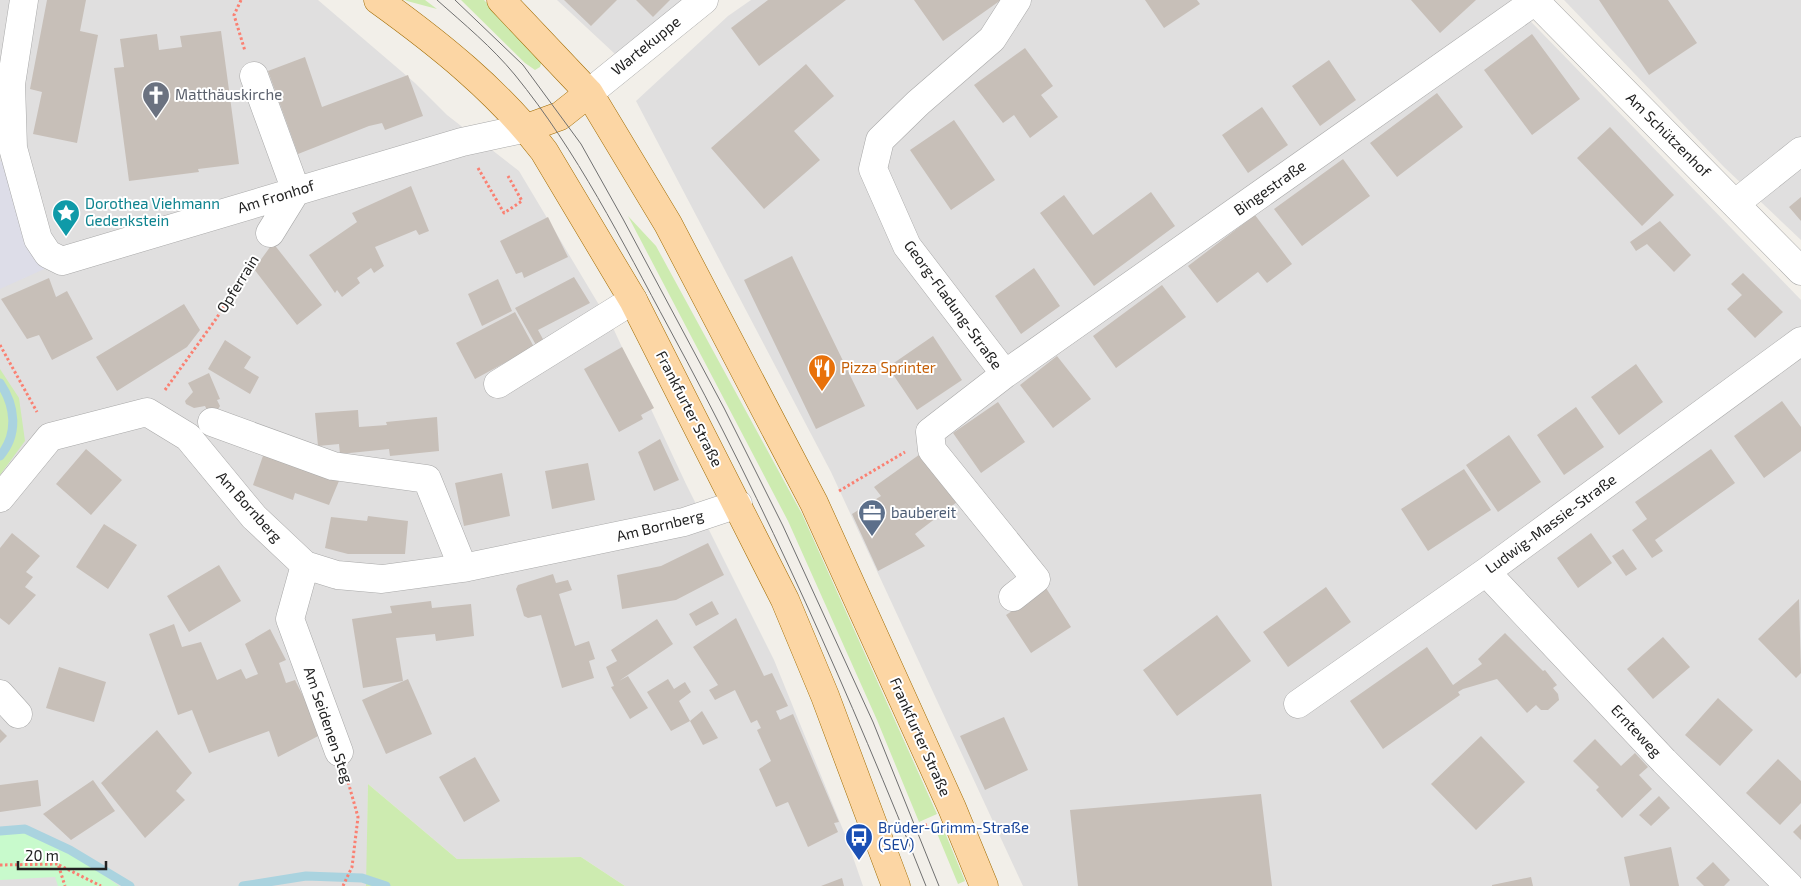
<svg xmlns="http://www.w3.org/2000/svg" width="1801" height="886" font-family="'Exo 2',sans-serif">
<rect width="100%" height="100%" fill="#f2efe9"/>
<path fill="#e0dfdf" d="M 0,0 L 318,0 L 415,83 L 447,115 L 519,171 L 614,330 L 686,484 L 774,660 L 846,837 L 863,886 L 625,886 L 581,857 L 457,859 L 368,784 L 367,886 L 0,886 Z
M 557,0 L 687,0 L 615,54 Z
M 751,0 L 1510,0 L 1801,300 L 1801,886 L 1023,886 L 831,472 L 636,101 L 728,16 Z
M 1564,0 L 1801,0 L 1801,240 L 1724,167 Z"/>
<path fill="#cdebb0" d="M 405,0 L 425,0 L 437,9 L 407,1 Z
M 461,0 L 484,0 L 542,60 L 540,67 L 535,70 L 525,63 Z
M 628,216 L 656,246 L 802,514 L 937,814 L 919,822 L 877,720 L 788,521 Z
M 0,369 L 19,398 L 25,441 L 0,475 Z
M 368,784 L 457,859 L 581,857 L 625,886 L 366,886 Z
M 941,823 L 965,881 L 958,884 L 934,826 Z"/>
<path fill="#c8facc" d="M 25,829 L 70,850 L 119,886 L 58,886 L 55,877 L 0,880 L 0,830 Z"/>
<path fill="#dddde8" d="M 13,148 L 62,261 L 0,289 L 0,162 Z"/>
<g fill="none" stroke-linecap="round" stroke-linejoin="round">
<path stroke="#aad3df" stroke-width="9" d="M 0,383 C 15,405 19,434 0,456
M 0,831 L 25,829 L 70,850 L 130,886
M 243,886 L 306,876 L 362,878 L 386,886"/>
</g>
<path fill="#c7bfb8" d="M 47,0 L 86,0 L 80,31 L 98,35 L 77,143 L 33,134 L 42,92 L 30,89 Z
M 564,0 L 617,0 L 591,26 Z
M 636,0 L 670,0 L 653,17 Z
M 768,0 L 846,0 L 759,66 L 731,28 Z
M 914,0 L 1001,0 L 943,41 Z
M 1145,0 L 1197,0 L 1200,4 L 1164,28 Z
M 1411,0 L 1476,0 L 1440,33 Z
M 1599,0 L 1668,0 L 1697,43 L 1649,75 Z
M 221,31 L 239,164 L 198,169 L 199,172 L 129,181 L 114,68 L 124,67 L 120,39 L 157,34 L 159,50 L 182,47 L 180,36 Z
M 1532,34 L 1580,99 L 1532,135 L 1484,70 Z
M 1025,48 L 1053,86 L 1041,95 L 1058,117 L 1030,138 L 1014,115 L 1003,123 L 974,85 Z
M 305,57 L 322,107 L 408,75 L 423,116 L 385,130 L 382,123 L 369,126 L 298,154 L 268,71 Z
M 1329,60 L 1356,100 L 1320,126 L 1292,86 Z
M 806,64 L 834,96 L 794,131 L 820,160 L 764,209 L 711,148 Z
M 1437,93 L 1463,127 L 1397,177 L 1370,143 Z
M 1262,107 L 1288,145 L 1248,173 L 1222,135 Z
M 954,120 L 995,180 L 951,210 L 910,150 Z
M 1610,127 L 1674,195 L 1642,226 L 1577,158 Z
M 1343,159 L 1370,196 L 1302,246 L 1274,209 Z
M 411,186 L 429,231 L 419,235 L 416,230 L 375,247 L 384,266 L 374,273 L 371,268 L 357,278 L 360,283 L 342,297 L 337,290 L 335,293 L 309,255 L 357,222 L 352,213 Z
M 1151,192 L 1175,226 L 1094,286 L 1040,213 L 1064,195 L 1093,235 Z
M 1801,197 L 1801,221 L 1789,207 Z
M 1255,215 L 1292,264 L 1267,283 L 1258,272 L 1217,303 L 1188,266 Z
M 548,217 L 568,257 L 524,278 L 522,272 L 516,274 L 500,241 Z
M 1660,221 L 1691,255 L 1674,272 L 1647,244 L 1636,251 L 1630,242 Z
M 273,243 L 322,305 L 297,325 L 254,269 Z
M 792,256 L 865,406 L 816,429 L 744,280 Z
M 1034,268 L 1060,306 L 1021,334 L 995,296 Z
M 1743,273 L 1783,312 L 1755,338 L 1727,309 L 1742,295 L 1731,284 Z
M 574,277 L 590,303 L 538,330 L 544,341 L 536,345 L 515,308 Z
M 49,278 L 56,297 L 67,291 L 93,339 L 52,360 L 39,335 L 27,339 L 1,299 Z
M 498,279 L 512,311 L 482,326 L 468,294 Z
M 1162,285 L 1186,317 L 1116,368 L 1093,336 Z
M 184,304 L 200,330 L 187,347 L 117,391 L 96,357 Z
M 515,312 L 534,347 L 475,379 L 456,343 Z
M 933,336 L 962,380 L 917,410 L 888,367 Z
M 225,340 L 251,357 L 244,368 L 259,377 L 250,394 L 208,369 Z
M 622,347 L 654,408 L 641,415 L 643,419 L 619,432 L 584,369 Z
M 1057,356 L 1091,399 L 1053,428 L 1020,385 Z
M 1636,364 L 1663,402 L 1619,435 L 1591,397 Z
M 209,373 L 220,399 L 217,400 L 220,406 L 217,411 L 207,410 L 205,406 L 194,408 L 186,404 L 185,401 L 193,392 L 188,383 Z
M 1782,401 L 1801,427 L 1801,451 L 1764,478 L 1734,436 Z
M 998,402 L 1025,442 L 981,473 L 953,433 Z
M 1576,407 L 1604,447 L 1564,475 L 1537,435 Z
M 358,410 L 359,427 L 387,425 L 386,422 L 437,417 L 439,451 L 390,456 L 389,449 L 340,454 L 339,444 L 318,446 L 315,413 Z
M 1509,435 L 1541,482 L 1498,512 L 1466,465 Z
M 660,439 L 679,480 L 654,491 L 638,452 Z
M 266,447 L 341,476 L 329,505 L 295,493 L 293,500 L 253,485 Z
M 86,449 L 122,480 L 91,515 L 56,484 Z
M 1711,449 L 1735,483 L 1655,540 L 1663,551 L 1652,558 L 1632,530 L 1647,519 L 1635,502 Z
M 923,452 L 961,499 L 915,534 L 925,546 L 878,571 L 852,514 L 881,496 L 874,487 Z
M 588,463 L 595,500 L 552,509 L 545,471 Z
M 1464,469 L 1491,510 L 1428,551 L 1401,509 Z
M 502,473 L 510,516 L 464,526 L 455,483 Z
M 368,516 L 408,521 L 405,554 L 348,554 L 325,548 L 331,517 L 367,521 Z
M 104,524 L 137,545 L 108,589 L 76,567 Z
M 12,533 L 40,556 L 26,572 L 33,577 L 25,587 L 36,595 L 9,625 L 0,618 L 0,548 Z
M 1591,533 L 1612,563 L 1578,588 L 1557,558 Z
M 708,543 L 724,575 L 676,600 L 622,609 L 617,575 L 661,566 Z
M 1623,549 L 1637,569 L 1626,576 L 1612,556 Z
M 219,565 L 241,601 L 189,632 L 167,596 Z
M 553,574 L 556,583 L 568,580 L 572,590 L 559,594 L 575,646 L 589,641 L 595,659 L 589,661 L 594,678 L 562,688 L 541,615 L 528,618 L 524,616 L 516,589 L 518,585 Z
M 1326,587 L 1351,622 L 1288,667 L 1263,632 Z
M 1046,588 L 1071,627 L 1031,653 L 1006,615 Z
M 1799,599 L 1801,673 L 1796,678 L 1758,639 Z
M 431,601 L 432,608 L 471,604 L 474,636 L 436,641 L 435,634 L 396,638 L 403,681 L 363,688 L 352,619 L 392,613 L 390,606 Z
M 712,601 L 719,614 L 696,626 L 689,614 Z
M 1217,615 L 1251,661 L 1177,716 L 1143,670 Z
M 736,618 L 764,676 L 772,673 L 788,706 L 776,711 L 780,720 L 793,714 L 839,822 L 834,823 L 838,832 L 808,847 L 788,802 L 776,807 L 759,769 L 771,761 L 757,730 L 761,728 L 757,720 L 751,723 L 735,690 L 715,700 L 709,690 L 718,685 L 693,647 Z
M 657,619 L 673,644 L 619,681 L 628,676 L 648,708 L 630,719 L 611,687 L 614,686 L 606,667 L 617,661 L 611,650 Z
M 174,624 L 182,647 L 201,642 L 217,680 L 241,669 L 246,679 L 258,674 L 245,644 L 270,629 L 286,660 L 279,663 L 286,683 L 295,680 L 322,734 L 278,757 L 269,731 L 209,753 L 192,710 L 178,715 L 149,634 Z
M 1505,633 L 1543,671 L 1545,670 L 1557,685 L 1553,688 L 1558,694 L 1559,700 L 1548,710 L 1541,710 L 1536,705 L 1527,713 L 1497,679 L 1463,689 L 1458,692 L 1460,695 L 1383,749 L 1350,701 L 1427,647 L 1453,685 L 1482,664 L 1478,659 Z
M 1663,637 L 1690,667 L 1653,699 L 1627,669 Z
M 59,667 L 106,682 L 94,722 L 46,708 Z
M 408,679 L 432,734 L 386,754 L 362,700 Z
M 668,679 L 674,689 L 685,682 L 691,692 L 679,701 L 690,721 L 671,731 L 647,692 Z
M 1718,698 L 1753,730 L 1720,766 L 1685,735 Z
M 702,711 L 718,738 L 703,745 L 690,721 Z
M 1004,717 L 1028,770 L 985,790 L 960,736 Z
M 0,729 L 7,736 L 0,743 Z
M 157,730 L 192,773 L 176,791 L 185,800 L 145,838 L 101,783 Z
M 1481,736 L 1525,782 L 1476,830 L 1431,784 Z
M 1595,739 L 1621,766 L 1635,753 L 1648,767 L 1639,775 L 1652,789 L 1622,818 L 1596,790 L 1599,787 L 1573,761 Z
M 475,757 L 500,801 L 464,822 L 439,777 Z
M 1778,759 L 1801,781 L 1801,803 L 1780,825 L 1746,793 Z
M 38,780 L 41,806 L 0,812 L 0,785 Z
M 93,780 L 115,811 L 71,840 L 43,814 Z
M 1261,794 L 1272,886 L 1078,886 L 1070,810 Z
M 1659,796 L 1670,808 L 1651,826 L 1639,815 Z
M 1801,824 L 1801,840 L 1793,832 Z
M 1671,847 L 1679,886 L 1630,886 L 1624,857 Z
M 1713,862 L 1730,880 L 1724,886 L 1704,886 L 1696,878 Z
M 1531,877 L 1533,886 L 1492,886 L 1492,885 Z
M 842,878 L 844,886 L 821,886 Z"/>
<g fill="none" stroke-linecap="round" stroke-linejoin="round">
<g stroke="#a9a9a9" stroke-width="29">
<path id="minor" d="M 24,0 L 11,84 L 13,148 L 38,239 L 48,254 L 62,261 L 462,142 L 527,128
M 1534,0 L 1801,271
M 254,76 L 296,191
M 589,93 L 704,0
M 1736,203 L 1801,151
M 270,233 L 296,191
M 1005,374 L 907,246 L 873,169 L 880,140 L 918,103 L 992,39 L 1017,0
M 498,384 L 633,300
M 212,422 L 333,466 L 427,479 L 463,568
M 0,498 L 50,437 L 147,412 L 188,437 L 254,517 L 305,565 L 337,575 L 382,579 L 463,568 L 684,522 L 738,504
M 305,565 L 290,619 L 339,752
M 1486,572 L 1664,761 L 1789,886
M 1013,597 L 1036,579 L 932,450 L 930,432 L 1005,374 L 1535,1
M 0,694 L 18,714
M 1298,704 L 1486,572 L 1801,341"/>
</g>
<g stroke="#a06b00" stroke-width="29">
<path id="major" d="M 378,0 C 439,44 498,91 544,151 L 633,300 L 785,600 L 825,696 L 896,886
M 501,0 L 589,93 L 668,224 L 814,503 L 952,808 L 984,886
M 527,128 L 560,116 L 589,93"/>
</g>
<path stroke="#fa8072" stroke-width="3" stroke-dasharray="2.5 2.5" stroke-linecap="butt" d="M 241,0 L 234,15 L 245,51
M 478,168 L 504,213 L 522,201 L 508,176
M 0,345 L 37,412
M 165,390 L 216,319 L 255,256
M 839,491 L 905,452
M 906,833 L 928,824
M 0,865 L 58,864 L 65,886
M 59,865 L 101,886
M 343,886 L 352,867 L 358,817 L 347,778"/>
<use href="#minor" stroke="#fff" stroke-width="28"/>
<use href="#major" stroke="#fcd6a4" stroke-width="28"/>
<path stroke="#707070" stroke-width="1" d="M 437,0 C 464,24 492,47 515,75 C 577,151 622,241 669,328 C 767,508 850,695 926,886
M 455,0 L 523,65 L 581,144 L 623,219 L 724,408 L 783,526 L 873,722 L 939,886"/>
</g>
<defs>
<g id="church-pin" transform="scale(1.4375)"><path d="M0 17L-7.5 6A9.5 9.5 0 1 1 7.5 6Z" fill="#6b7280" stroke="#fff"/><path d="M-1.2-6h2.4v3.5h3.3v2.4h-3.3V6h-2.4V-.1h-3.3v-2.4h3.3Z" fill="#fff"/></g>
<g id="sight-pin" transform="scale(1.4375)"><path d="M0 17L-7.5 6A9.5 9.5 0 1 1 7.5 6Z" fill="#0f9aa8" stroke="#fff"/><path d="M0-6L1.8-2.2L6-1.7L2.9 1.2L3.7 5.4L0 3.3L-3.7 5.4L-2.9 1.2L-6-1.7L-1.8-2.2Z" fill="#fff"/></g>
<g id="restaurant-pin" transform="scale(1.4375)"><path d="M0 17L-7.5 6A9.5 9.5 0 1 1 7.5 6Z" fill="#e8710a" stroke="#fff"/><path d="M-5-6h1v4h1v-4h1v4h1v-4h1v5L-1.5 .5V6h-2V.5L-5-1ZM5-6V6H3V1.5H1.5Q1.5-4 5-6Z" fill="#fff"/></g>
<g id="office-pin" transform="scale(1.4375)"><path d="M0 17L-7.5 6A9.5 9.5 0 1 1 7.5 6Z" fill="#5c6f8a" stroke="#fff"/><path d="M-6-3h4V-5.5h4V-3h4V5H-6ZM-1-4.5V-3h2v-1.5ZM-6 0V1H6V0Z" fill="#fff"/></g>
<g id="bus-pin" transform="scale(1.4375)"><path d="M0 17L-7.5 6A9.5 9.5 0 1 1 7.5 6Z" fill="#1a4fb4" stroke="#fff"/><path d="M-5-6H5V4H4V6H2V4H-2V6H-4V4H-5ZM-3.5-4V0h7V-4ZM-3.5 1.2v1.5H-2V1.2ZM2 1.2v1.5H3.5V1.2Z" fill="#fff"/></g>
</defs>
<g fill-rule="evenodd">
<use href="#church-pin" x="156" y="95"/>
<use href="#sight-pin" x="66" y="213"/>
<use href="#restaurant-pin" x="822" y="368"/>
<use href="#office-pin" x="872" y="513"/>
<use href="#bus-pin" x="859" y="837"/>
</g>
<g text-anchor="middle" stroke-width="4" stroke-linejoin="round" paint-order="stroke">
<g font-size="15" fill="#222" stroke="#fff">
<text transform="translate(646 46) rotate(-39)" y="5">Wartekuppe</text>
<text transform="translate(1668 135) rotate(45)" y="5">Am Schützenhof</text>
<text transform="translate(1270 188) rotate(-35)" y="5">Bingestraße</text>
<text transform="translate(276 197) rotate(-17)" y="5">Am Fronhof</text>
<text transform="translate(238 284) rotate(-58)" y="5">Opferrain</text>
<text transform="translate(953 305) rotate(54)" y="5">Georg-Fladung-Straße</text>
<text transform="translate(689 409) rotate(63)" y="5">Frankfurter Straße</text>
<text transform="translate(249 507) rotate(48)" y="5">Am Bornberg</text>
<text transform="translate(1551 524) rotate(-36)" y="5">Ludwig-Massie-Straße</text>
<text transform="translate(660 526) rotate(-14)" y="5">Am Bornberg</text>
<text transform="translate(328 725) rotate(71)" y="5">Am Seidenen Steg</text>
<text transform="translate(1636 731) rotate(47)" y="5">Ernteweg</text>
<text transform="translate(920 737) rotate(66)" y="5">Frankfurter Straße</text>
</g>
<g font-size="15" fill="#5b616d" stroke="#fff" text-anchor="start">
<text x="175" y="100">Matthäuskirche</text>
</g>
<g font-size="15" fill="#0d838f" stroke="#fff" text-anchor="start">
<text x="85" y="209">Dorothea Viehmann<tspan x="85" dy="17">Gedenkstein</tspan></text>
</g>
<g font-size="15" fill="#c56008" stroke="#fff" text-anchor="start">
<text x="841" y="373">Pizza Sprinter</text>
</g>
<g font-size="15" fill="#4e5e75" stroke="#fff" text-anchor="start">
<text x="891" y="518">baubereit</text>
</g>
<g font-size="15" fill="#164399" stroke="#fff" text-anchor="start">
<text x="878" y="833">Brüder-Grimm-Straße<tspan x="878" dy="17">(SEV)</tspan></text>
</g>
</g>
<path d="M18 861v8h88v-8" fill="none" stroke="#222222" stroke-width="2.5"/>
<text x="25" y="861" font-size="15" fill="#222222" stroke="#ffffff" stroke-width="4" paint-order="stroke">20 m</text>
</svg>
